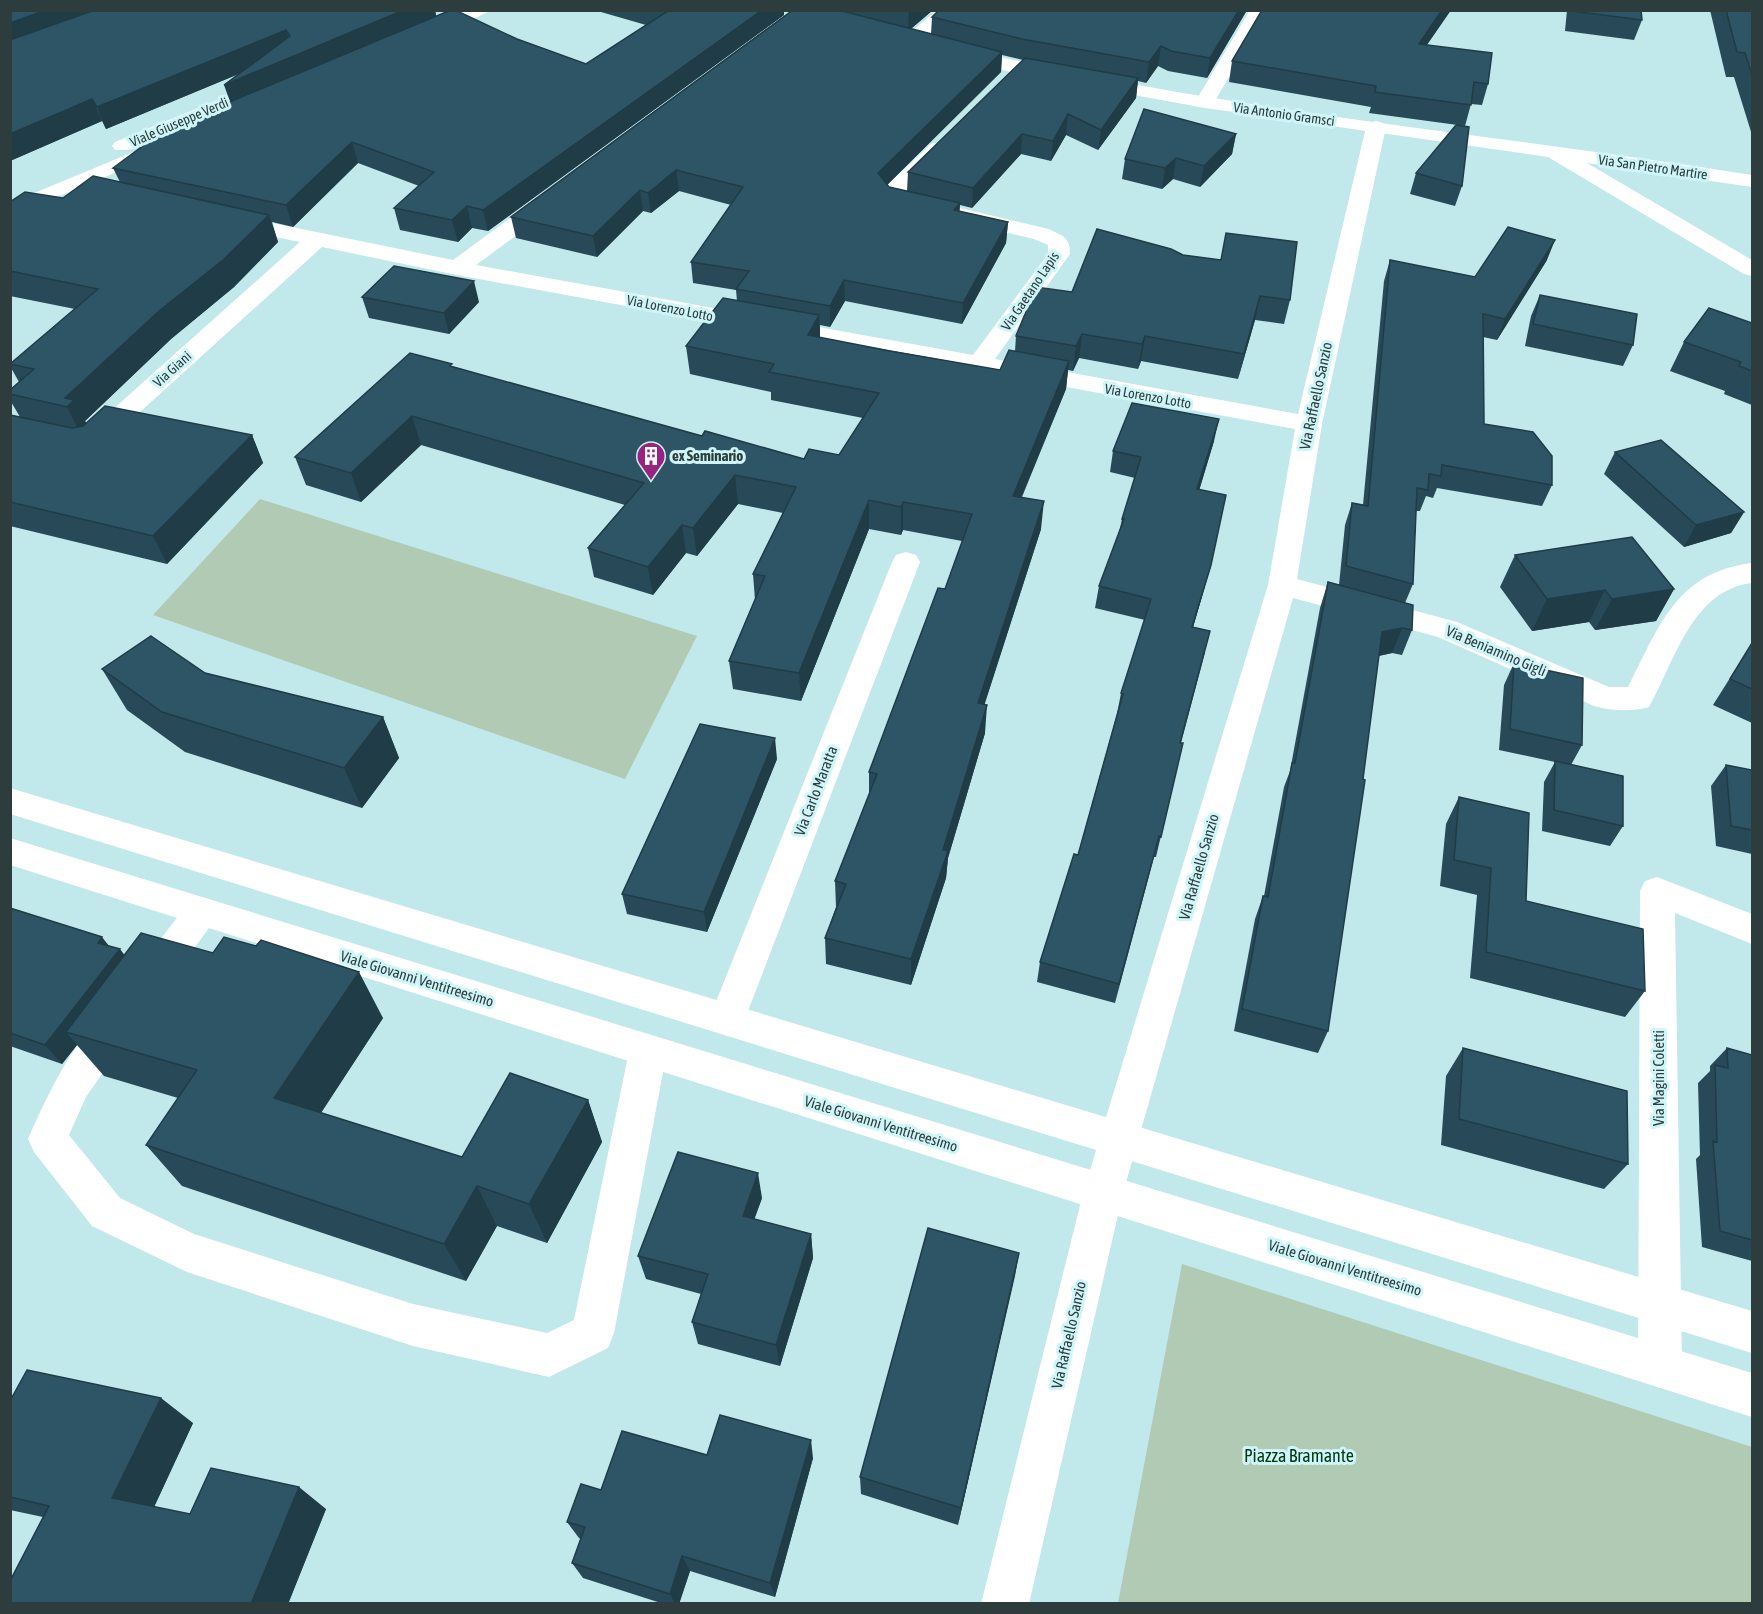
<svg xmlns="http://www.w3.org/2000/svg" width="1763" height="1614" font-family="'Asap Condensed',sans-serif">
<rect width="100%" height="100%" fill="#c1e8eb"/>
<path fill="#b1cab3" d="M 260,499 L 697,636 L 625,779 L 153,615 Z
M 1182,1264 L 1752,1447 L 1752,1603 L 1118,1603 Z"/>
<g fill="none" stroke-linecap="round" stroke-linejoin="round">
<path fill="#fff" fill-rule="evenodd" d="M 937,10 L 957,10 L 918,46 L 904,46 L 902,42 L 904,38 Z
M 1250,10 L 1268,10 L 1212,106 L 1198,106 L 1195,102 Z
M 1376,121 L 1383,123 L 1386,127 L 1322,424 L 1297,579 L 1457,622 L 1609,687 L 1628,687 C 1659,627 1676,572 1752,563 L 1752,583 C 1692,590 1675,661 1649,707 C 1632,712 1611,711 1594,706 L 1438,637 L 1293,598 L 1123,1193 L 1029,1604 L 981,1604 L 1083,1193 L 1268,585 L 1295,429 L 457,275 L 322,247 L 96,452 L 87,454 L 10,437 L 10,421 L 82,437 L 300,242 L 225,227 L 222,222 L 225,217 L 233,215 L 453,260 L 542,195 L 558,195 L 561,200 L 558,205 L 476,265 L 973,355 L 1048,254 L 1048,245 L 1034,239 L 889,205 L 880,194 L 883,189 L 932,143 L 946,143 L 949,147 L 905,195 L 1049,229 C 1063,236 1070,237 1070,254 L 995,359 L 1298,414 L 1366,127 L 1369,123 Z
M 906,552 L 916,555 L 920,562 L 745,1019 L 740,1030 L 727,1035 L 714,1030 L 709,1019 L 892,562 L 896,555 Z
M 1657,877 L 1752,914 L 1752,944 L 1675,913 L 1682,1366 L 1675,1381 L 1660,1388 L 1645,1381 L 1638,1366 L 1640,891 L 1645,881 Z
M 202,897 L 214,901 L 219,911 L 214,921 L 164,990 L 151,994 L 138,990 L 133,979 L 138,968 L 190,901 Z
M 117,1009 L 130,1014 L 136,1025 L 86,1097 L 69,1135 L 120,1198 L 194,1234 L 413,1304 L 547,1333 L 574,1320 L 629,1051 L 635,1039 L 648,1034 L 661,1039 L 667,1051 L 614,1333 L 608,1348 L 549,1377 L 413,1346 L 187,1272 L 92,1226 L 34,1152 L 28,1139 C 44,1103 79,1023 117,1009 Z"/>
<path fill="#fff" fill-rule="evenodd" d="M 466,10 L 492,10 L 433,38 L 419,38 L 417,34 L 419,30 Z
M 958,47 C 1219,111 1489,133 1752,175 L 1752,187 L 1587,163 L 1752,260 L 1752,276 L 1744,274 L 1548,157 L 1205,108 L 1019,74 L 951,57 L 949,53 L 951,49 Z
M 271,78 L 281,84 L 278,88 L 129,150 L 115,150 L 112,146 L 115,142 Z
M 155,143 L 162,145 L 165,149 L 162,153 L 10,217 L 10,203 Z
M 10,788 L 1752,1311 L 1752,1353 L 10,814 Z
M 10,838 L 1752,1373 L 1752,1417 L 10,865 Z"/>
</g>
<path fill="#284958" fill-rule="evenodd" d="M 10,10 L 435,10 L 436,17 L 517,39 L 586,64 L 646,25 L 594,10 L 784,10 L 784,15 L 488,231 L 472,228 L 458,242 L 400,230 L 394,208 L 419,186 L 358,163 L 293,227 L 272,222 L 278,242 L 234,287 L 171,339 L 85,421 L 86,423 L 252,435 L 263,463 L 167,564 L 10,526 L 10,415 L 20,417 L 10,400 L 10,390 L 19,382 L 10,366 L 10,364 L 75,309 L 10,296 L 10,202 L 63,198 L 120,182 L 113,168 L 230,102 L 239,74 L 106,129 L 102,121 L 10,161 Z
M 793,10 L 933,10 L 911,29 L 931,34 L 932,17 L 1247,10 L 1207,78 L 1168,71 L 1158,66 L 1146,83 L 1138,81 L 1136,98 L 1098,150 L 1066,135 L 1051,161 L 1021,154 L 972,208 L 960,205 L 959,211 L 1008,222 L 1006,243 L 962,324 L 845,301 L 830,327 L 820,325 L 820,338 L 1000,370 L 1015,351 L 1016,336 L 1072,292 L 1183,255 L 1290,300 L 1284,324 L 1255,320 L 1238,379 L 1141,361 L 1138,369 L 1079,358 L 1073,371 L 1068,370 L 1066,389 L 1022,497 L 1041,529 L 984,705 L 985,733 L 948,858 L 946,878 L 911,985 L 826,964 L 825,938 L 836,907 L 835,881 L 869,795 L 869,772 L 945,589 L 962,541 L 903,530 L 901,535 L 869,529 L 801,701 L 733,689 L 729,661 L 755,600 L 753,574 L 783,513 L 738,504 L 697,556 L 686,553 L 653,595 L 594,577 L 588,548 L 625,505 L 421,445 L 361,502 L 306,485 L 295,457 L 453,367 L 702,436 L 804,459 L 839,455 L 863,418 L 771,400 L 771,392 L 690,374 L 686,346 L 737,301 L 736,290 L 693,283 L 691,262 L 731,205 L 679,191 L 651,213 L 643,211 L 597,257 L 516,238 L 511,217 ZM 1002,55 L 1023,60 L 908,172 L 907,191 L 889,187 L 887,185 L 1001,72 Z
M 1451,10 L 1427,45 L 1488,84 L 1482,105 L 1471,104 L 1465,126 L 1369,113 L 1371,107 L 1229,82 L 1232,61 Z
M 1567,10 L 1641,10 L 1642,20 L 1634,40 L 1565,31 Z
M 1710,10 L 1752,10 L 1752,135 L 1734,77 L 1726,77 Z
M 1236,134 L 1232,154 L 1200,187 L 1173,179 L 1162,189 L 1122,179 L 1125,159 Z
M 1416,173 L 1462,186 L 1455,206 L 1410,194 Z
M 1390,260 L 1475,277 L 1547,260 L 1497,340 L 1483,337 L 1484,424 L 1552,485 L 1542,506 L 1437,488 L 1433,498 L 1426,496 L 1420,511 L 1416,511 L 1413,584 L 1405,603 L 1412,630 L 1402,655 L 1392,653 L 1379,656 L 1328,1031 L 1318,1053 L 1234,1031 L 1255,919 L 1263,896 L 1264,896 L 1284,787 L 1290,771 L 1320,608 L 1328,582 L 1339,585 L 1345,525 L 1352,503 L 1363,505 L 1384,281 Z
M 1540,295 L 1633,345 L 1623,366 L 1525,346 L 1531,316 Z
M 362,297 L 479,302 L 449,334 L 369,318 Z
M 1752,323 L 1752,405 L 1724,394 L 1725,391 L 1670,371 L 1684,342 Z
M 1214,441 L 1199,490 L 1205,586 L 1193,627 L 1205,652 L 1181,743 L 1183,743 L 1156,857 L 1154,857 L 1115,1003 L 1037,982 L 1040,962 L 1078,855 L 1117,714 L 1121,693 L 1145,620 L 1095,608 L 1099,586 L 1119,533 L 1122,519 L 1135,478 L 1110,472 L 1113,451 Z
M 1615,452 L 1744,512 L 1731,533 L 1684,547 L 1604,474 Z
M 1515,555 L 1674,589 L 1656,621 L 1595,630 L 1589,622 L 1532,631 L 1500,587 Z
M 1752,643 L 1752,723 L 1713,705 Z
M 1514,663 L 1582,745 L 1571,765 L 1623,826 L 1610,846 L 1542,831 L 1544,782 L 1555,762 L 1499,750 L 1504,685 Z
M 102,669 L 205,673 L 383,717 L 399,758 L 362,808 L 185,752 L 127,710 Z
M 777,759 L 707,932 L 627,914 L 622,894 Z
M 1726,765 L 1752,770 L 1752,854 L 1716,846 L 1711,786 Z
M 1459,797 L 1526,901 L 1645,991 L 1625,1017 L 1470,978 L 1477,895 L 1440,886 L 1446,824 Z
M 10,908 L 109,946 L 124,955 L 383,1018 L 321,1113 L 462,1157 L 588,1100 L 602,1142 L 547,1243 L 497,1226 L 466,1281 L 182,1186 L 146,1145 L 178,1098 L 104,1076 L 77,1045 L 62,1064 L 10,1046 Z
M 1463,1048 L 1628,1164 L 1604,1189 L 1441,1145 L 1446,1076 Z
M 1727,1048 L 1752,1055 L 1752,1261 L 1702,1247 L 1696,1159 L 1700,1155 L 1698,1083 L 1710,1071 L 1710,1066 Z
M 762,1198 L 754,1219 L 811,1234 L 813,1258 L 780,1366 L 698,1344 L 692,1322 L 701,1294 L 646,1279 L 638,1256 Z
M 1019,1253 L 958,1525 L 861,1494 L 860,1477 Z
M 10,1401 L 193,1423 L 154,1507 L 190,1514 L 326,1509 L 288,1604 L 10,1604 L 43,1517 L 10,1510 Z
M 707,1455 L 813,1458 L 775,1597 L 690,1571 L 679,1604 L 664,1604 L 583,1578 L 572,1563 L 581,1539 L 579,1538 L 567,1522 L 601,1490 Z"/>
<path fill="#203c47" d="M 46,10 L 113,10 L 10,47 L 10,23 Z
M 404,10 L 435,10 L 437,20 L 232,107 L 224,85 Z
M 762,10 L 784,10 L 784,15 L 488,231 L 483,210 Z
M 909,10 L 933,10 L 908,31 Z
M 1239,10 L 1247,10 L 1207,78 L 1210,58 Z
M 1442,10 L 1451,10 L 1413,64 L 1419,44 Z
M 286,30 L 293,51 L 106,129 L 97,107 Z
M 1161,46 L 1158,66 L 1146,83 L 1149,62 Z
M 1002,52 L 1001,72 L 878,194 L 878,173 Z
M 1138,78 L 1136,98 L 1098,150 L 1101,130 Z
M 92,99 L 102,121 L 10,161 L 10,134 Z
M 1068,114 L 1066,135 L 1051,161 L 1053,141 Z
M 1022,134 L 1021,154 L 972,208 L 973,188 Z
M 1236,134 L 1232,154 L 1200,187 L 1204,166 Z
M 352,142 L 358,163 L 293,227 L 286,205 Z
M 1176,158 L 1173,179 L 1162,189 L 1165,168 Z
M 676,170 L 679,191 L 651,213 L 648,193 Z
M 640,190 L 643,211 L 597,257 L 593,236 Z
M 960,203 L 959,224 L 954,210 Z
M 467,206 L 472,228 L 458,242 L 452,220 Z
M 269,215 L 278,242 L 234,287 L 171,339 L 85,421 L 89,428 L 81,435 L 67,407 L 65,398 L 159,311 Z
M 1008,222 L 1006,243 L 962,324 L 963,303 Z
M 1555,240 L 1547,260 L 1497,340 L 1505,319 Z
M 844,280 L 845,301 L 830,327 L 830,306 Z
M 474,281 L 479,302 L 449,334 L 444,313 Z
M 1260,296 L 1255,320 L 1238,379 L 1244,354 Z
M 819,315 L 820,344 L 808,335 Z
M 1082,334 L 1079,358 L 1073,371 L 1076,346 Z
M 1145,336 L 1141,361 L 1138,369 L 1142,344 Z
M 1069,361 L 1066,389 L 1010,524 L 1013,496 Z
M 412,416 L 421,445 L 361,502 L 351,473 Z
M 1219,419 L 1214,441 L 1193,511 L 1197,489 Z
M 252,435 L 263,463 L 167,564 L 153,536 Z
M 735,475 L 738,504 L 697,556 L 693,528 Z
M 869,500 L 869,529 L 801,701 L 799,673 Z
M 1044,501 L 1041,529 L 976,731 L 978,703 Z
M 903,502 L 903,530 L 901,535 L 901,507 Z
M 1744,512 L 1731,533 L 1684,547 L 1696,525 Z
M 682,525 L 686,553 L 653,595 L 648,567 Z
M 1211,565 L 1205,586 L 1187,648 L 1192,627 Z
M 1674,589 L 1656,621 L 1595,630 L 1612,599 Z
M 1605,590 L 1589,622 L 1532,631 L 1547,599 Z
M 1402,628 L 1392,653 L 1373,657 L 1382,632 Z
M 987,705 L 985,733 L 948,858 L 946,878 L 911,985 L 911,959 Z
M 383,717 L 399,758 L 362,808 L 344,768 Z
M 775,738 L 777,759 L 707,932 L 704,912 Z
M 102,937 L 116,955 L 120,949 L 135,969 L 66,1032 L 77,1045 L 62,1064 L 45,1045 L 98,943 Z
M 359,972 L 383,1018 L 303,1140 L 274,1098 Z
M 588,1100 L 602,1142 L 547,1243 L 529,1204 Z
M 758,1173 L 762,1198 L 747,1240 L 743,1216 Z
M 477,1186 L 497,1226 L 466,1281 L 444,1244 Z
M 811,1234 L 813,1258 L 780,1366 L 776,1345 Z
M 1019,1253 L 1015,1276 L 958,1525 L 961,1508 Z
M 161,1398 L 193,1423 L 148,1520 L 112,1498 Z
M 811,1440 L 813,1458 L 775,1597 L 770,1583 Z
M 299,1487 L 326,1509 L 288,1604 L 251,1604 Z
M 682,1556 L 690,1571 L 679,1604 L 675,1604 L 670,1594 Z"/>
<path fill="#2e5566" stroke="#203c47" stroke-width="1.5" d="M 10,10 L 46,10 L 10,23 Z
M 95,10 L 404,10 L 224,85 L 290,36 L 286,30 L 97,107 L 92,99 L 10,134 L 10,40 Z
M 451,10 L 455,10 L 517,39 L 586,64 L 668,11 L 666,10 L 762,10 L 483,210 L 467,206 L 452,220 L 394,208 L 434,172 L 352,142 L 286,205 L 113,168 L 167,128 Z
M 793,10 L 838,10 L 1002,52 L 878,173 L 889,187 L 960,203 L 954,210 L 1008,222 L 963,303 L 844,280 L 830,306 L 736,289 L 749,271 L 691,262 L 743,187 L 676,170 L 648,193 L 640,190 L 593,236 L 511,217 Z
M 939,10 L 1239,10 L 1210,58 L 1171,51 L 1161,46 L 1149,62 L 1022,39 L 932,17 Z
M 1262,10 L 1442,10 L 1419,44 L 1492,53 L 1488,84 L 1474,82 L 1471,105 L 1375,92 L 1376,86 L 1232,61 Z
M 1572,10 L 1641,10 L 1642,20 L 1572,11 Z
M 1726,10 L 1752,10 L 1752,75 L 1745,53 L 1737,52 Z
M 1025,58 L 1138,78 L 1101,130 L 1068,114 L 1053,141 L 1022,134 L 973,188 L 908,172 Z
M 1144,109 L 1236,134 L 1204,166 L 1176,158 L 1165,168 L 1125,159 Z
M 1456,125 L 1469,127 L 1462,186 L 1416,173 Z
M 93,176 L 269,215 L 223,260 L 159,311 L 65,398 L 74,400 L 67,407 L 10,394 L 10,390 L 34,369 L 10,364 L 98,289 L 10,271 L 10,202 L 25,192 L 63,198 Z
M 1508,227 L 1555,240 L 1505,319 L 1483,314 L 1484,424 L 1533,432 L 1552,456 L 1552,485 L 1442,465 L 1441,476 L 1429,474 L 1428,490 L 1417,488 L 1413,584 L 1346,566 L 1352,503 L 1368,506 L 1390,260 L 1475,277 Z
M 1097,229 L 1171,249 L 1183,255 L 1221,260 L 1226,233 L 1297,242 L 1290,300 L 1260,296 L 1244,354 L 1145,336 L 1142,344 L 1082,334 L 1076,346 L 1016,336 L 1036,287 L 1072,292 Z
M 394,266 L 474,281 L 444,313 L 362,297 Z
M 1540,295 L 1637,314 L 1633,345 L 1533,324 Z
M 723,298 L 819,315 L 808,335 L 890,351 L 1000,370 L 1009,350 L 1069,361 L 1013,496 L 1044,501 L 978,703 L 987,705 L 943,850 L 948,851 L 911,959 L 825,938 L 846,884 L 835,881 L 877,774 L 869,772 L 938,588 L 945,589 L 972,514 L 903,502 L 901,507 L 869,500 L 799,673 L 729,661 L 765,576 L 753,574 L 796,487 L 735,475 L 693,528 L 682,525 L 648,567 L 588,548 L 644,483 L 412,416 L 351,473 L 295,457 L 410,353 L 452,364 L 450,366 L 702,436 L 705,431 L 804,459 L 809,449 L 839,455 L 879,393 L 769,372 L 774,364 L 686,346 Z
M 1709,308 L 1752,323 L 1752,371 L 1739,366 L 1741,362 L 1684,342 Z
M 1132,403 L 1219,419 L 1197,489 L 1226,495 L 1211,565 L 1192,627 L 1210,631 L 1180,743 L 1183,743 L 1161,837 L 1159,836 L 1119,984 L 1040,962 L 1074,854 L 1078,855 L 1123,694 L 1121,693 L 1151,599 L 1099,586 L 1124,519 L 1122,519 L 1141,457 L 1113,451 Z
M 105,406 L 252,435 L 153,536 L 10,502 L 10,415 L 72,428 L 83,426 Z
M 1661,440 L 1744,512 L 1696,525 L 1615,452 Z
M 1632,537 L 1674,589 L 1612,599 L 1605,590 L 1547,599 L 1515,555 Z
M 1328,582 L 1413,605 L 1412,630 L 1402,628 L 1382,632 L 1363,779 L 1365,780 L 1328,1031 L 1242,1009 L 1263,896 L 1268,897 L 1292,763 L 1295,763 Z
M 151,636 L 205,673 L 383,717 L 344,768 L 162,712 L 102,669 Z
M 1752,643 L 1752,689 L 1730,679 Z
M 1514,663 L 1583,678 L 1582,745 L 1510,729 Z
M 700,724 L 775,738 L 704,912 L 622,894 Z
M 1555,761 L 1623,776 L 1623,826 L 1554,810 Z
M 1726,765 L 1752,770 L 1752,830 L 1731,826 Z
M 1459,797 L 1529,813 L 1526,901 L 1643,929 L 1645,991 L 1486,952 L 1491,868 L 1454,860 Z
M 10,908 L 102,937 L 98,943 L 120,949 L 45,1045 L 10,1033 Z
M 141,933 L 213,953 L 224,937 L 256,946 L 261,940 L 359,972 L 274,1098 L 462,1157 L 510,1073 L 588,1100 L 529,1204 L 477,1186 L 444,1244 L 146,1145 L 197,1070 L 66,1032 Z
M 1463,1048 L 1627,1091 L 1628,1164 L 1459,1119 Z
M 1727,1048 L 1752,1055 L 1752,1240 L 1720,1231 L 1713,1141 L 1717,1142 L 1715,1065 L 1728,1068 Z
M 678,1152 L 758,1173 L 743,1216 L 811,1234 L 776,1345 L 692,1322 L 708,1274 L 638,1256 Z
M 928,1228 L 1019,1253 L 961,1508 L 860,1477 Z
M 27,1370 L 161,1398 L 112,1498 L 190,1514 L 211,1468 L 299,1487 L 251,1604 L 10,1604 L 10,1581 L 49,1506 L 10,1497 L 10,1401 Z
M 720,1415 L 811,1440 L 770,1583 L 682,1556 L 670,1594 L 572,1563 L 585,1527 L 567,1522 L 581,1484 L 601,1490 L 622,1431 L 707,1455 Z"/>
<defs>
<g id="building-pin" transform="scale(1.5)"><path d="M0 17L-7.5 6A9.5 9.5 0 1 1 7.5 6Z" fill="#982380" stroke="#cef5f8"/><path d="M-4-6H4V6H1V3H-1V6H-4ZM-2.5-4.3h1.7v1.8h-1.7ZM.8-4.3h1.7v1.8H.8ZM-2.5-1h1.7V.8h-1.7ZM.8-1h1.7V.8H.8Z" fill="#fff"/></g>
</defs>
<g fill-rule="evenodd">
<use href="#building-pin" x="651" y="456"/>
</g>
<g text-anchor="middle" stroke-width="6" stroke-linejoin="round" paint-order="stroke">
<g font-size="14" fill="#2d3c3d" stroke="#cef5f8">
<text transform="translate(1284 114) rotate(8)" y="5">Via Antonio Gramsci</text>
<text transform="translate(179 122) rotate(-23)" y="5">Viale Giuseppe Verdi</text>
<text transform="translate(1653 167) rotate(8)" y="5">Via San Pietro Martire</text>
<text transform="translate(1030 291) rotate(-56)" y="5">Via Gaetano Lapis</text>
<text transform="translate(670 308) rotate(11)" y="5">Via Lorenzo Lotto</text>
<text transform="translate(172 369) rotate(-42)" y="5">Via Giani</text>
<text transform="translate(1148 396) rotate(10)" y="5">Via Lorenzo Lotto</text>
</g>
<g font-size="15" fill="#2d3c3d" stroke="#cef5f8">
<text transform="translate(1316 396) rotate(-78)" y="5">Via Raffaello Sanzio</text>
<text transform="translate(1496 651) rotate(23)" y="5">Via Beniamino Gigli</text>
<text transform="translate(816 791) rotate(-69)" y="5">Via Carlo Maratta</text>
<text transform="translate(1199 867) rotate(-74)" y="5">Via Raffaello Sanzio</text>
<text transform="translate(417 979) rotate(17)" y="5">Viale Giovanni Ventitreesimo</text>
<text transform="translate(1659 1078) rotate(-90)" y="5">Via Magini Coletti</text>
<text transform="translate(881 1124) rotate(17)" y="5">Viale Giovanni Ventitreesimo</text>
<text transform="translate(1345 1268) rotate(17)" y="5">Viale Giovanni Ventitreesimo</text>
<text transform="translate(1069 1335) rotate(-77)" y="5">Via Raffaello Sanzio</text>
</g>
<g font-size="15" font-weight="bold" fill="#2d3c3d" stroke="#cef5f8" text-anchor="start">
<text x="672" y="461">ex Seminario</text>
</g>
<g font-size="18" fill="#043610" stroke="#cef5f8">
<text x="1299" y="1462">Piazza Bramante</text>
</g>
</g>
<rect width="1763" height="1614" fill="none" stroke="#2d3c3d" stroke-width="24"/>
</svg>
